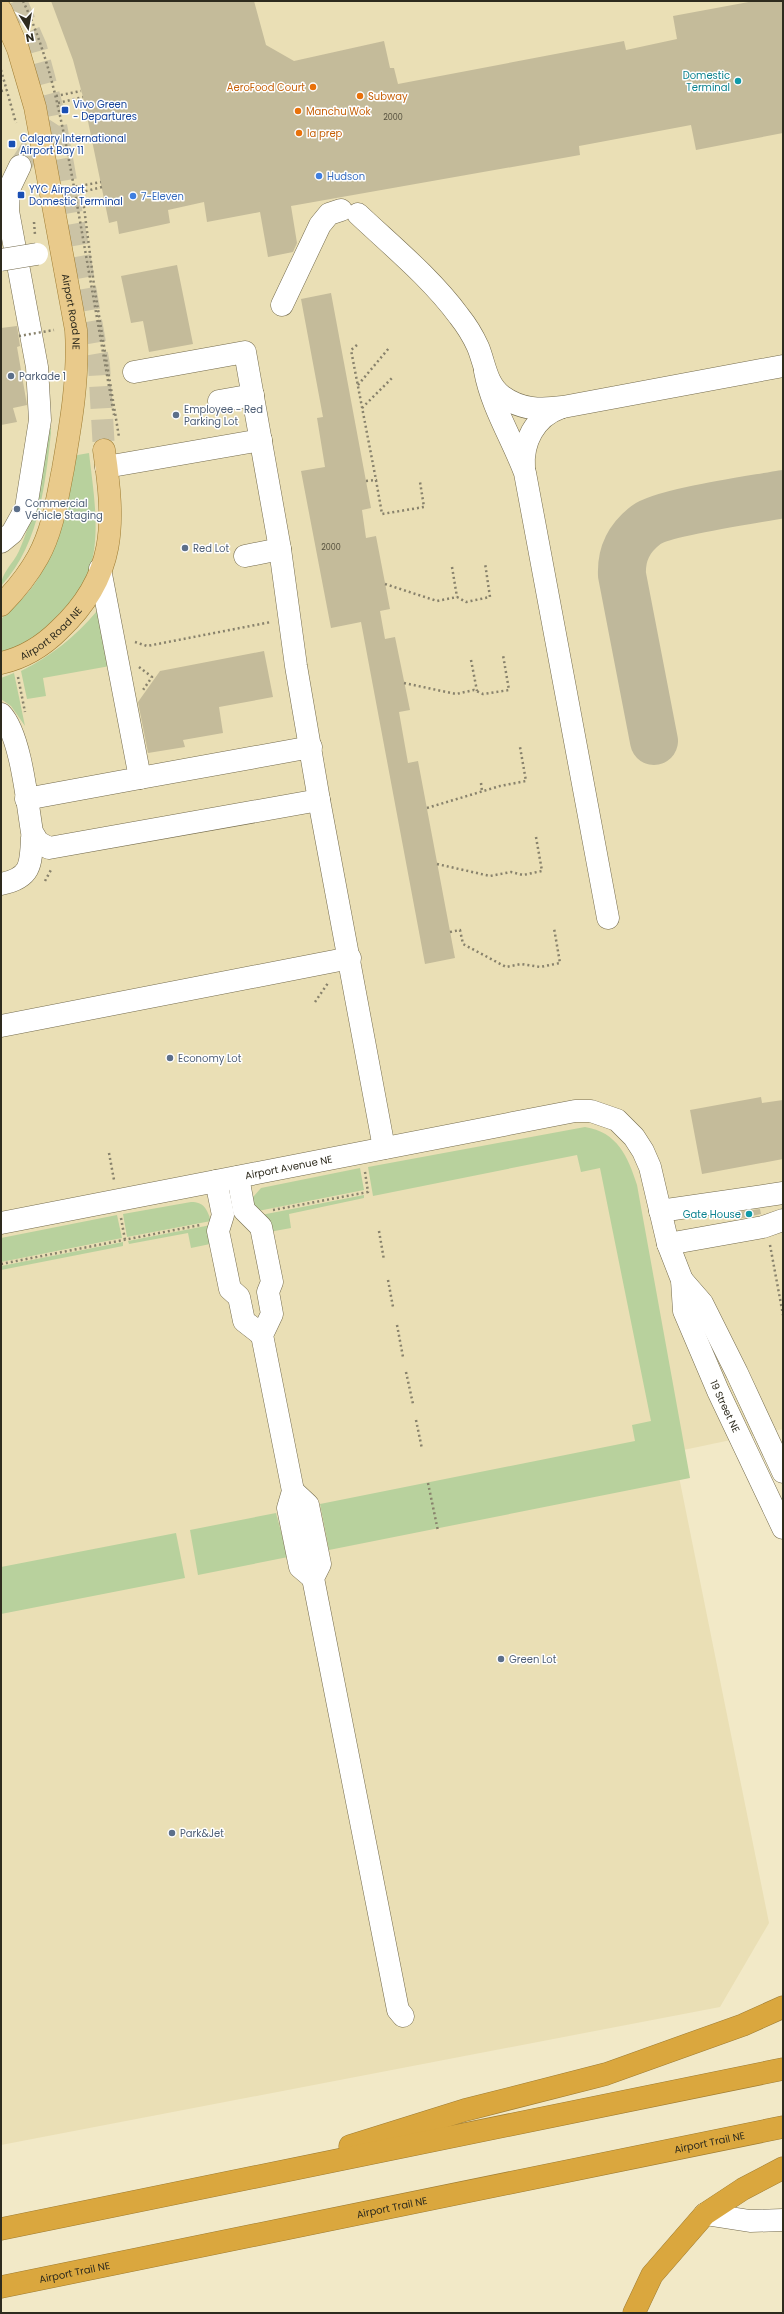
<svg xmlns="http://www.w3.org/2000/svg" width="784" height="2314" font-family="Poppins,sans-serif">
<rect width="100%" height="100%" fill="#f2e9c7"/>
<path fill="#eadfb5" d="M 1,1 L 783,1 L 783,1429 L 674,1452 L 769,1923 L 720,2007 L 1,2145 Z"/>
<path fill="#b8d19d" d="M 47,428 L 51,428 L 51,433 C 45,486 39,545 1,586 C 1,573 13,564 19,551 C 36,513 40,469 47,428 Z
M 89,453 C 94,498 106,557 76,596 C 70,603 63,610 57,616 C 42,633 24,646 1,652 L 1,619 C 15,606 31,592 40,575 C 60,540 64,495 72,456 Z
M 97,611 L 110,666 L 43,678 L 46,696 L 27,699 L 21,671 C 51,656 75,637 97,611 Z
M 14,673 L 25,726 L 11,706 L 1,699 L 1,678 Z
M 585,1127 C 617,1132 628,1156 637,1185 L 690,1478 L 329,1550 L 320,1504 L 635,1441 L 632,1425 L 651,1421 L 600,1168 L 581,1172 L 577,1155 L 373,1196 L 368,1167 Z
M 360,1168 L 364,1190 L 258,1211 L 254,1207 L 253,1197 L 261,1188 Z
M 364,1195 L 364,1198 L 289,1214 L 291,1228 L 269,1232 L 261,1215 Z
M 191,1202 C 204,1202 207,1209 211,1221 L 127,1237 L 123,1214 Z
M 117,1215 L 122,1238 L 1,1262 L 1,1238 Z
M 211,1225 L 215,1243 L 191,1248 L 188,1233 L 129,1244 L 128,1241 Z
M 123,1242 L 123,1246 L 1,1270 L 1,1266 Z
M 276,1513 L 288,1557 L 198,1575 L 190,1530 Z
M 176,1533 L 185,1578 L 1,1614 L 1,1567 Z"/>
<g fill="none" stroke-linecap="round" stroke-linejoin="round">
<path stroke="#bfb89b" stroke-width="48" d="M 654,741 L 622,575 C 621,554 629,538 646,525 C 663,512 757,499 783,494"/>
</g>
<path fill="#c4bb9a" d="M 51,1 L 254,1 L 266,45 L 294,61 L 384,41 L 390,68 L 394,68 L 398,84 L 624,41 L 626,50 L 677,39 L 673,16 L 754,1 L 783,1 L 783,133 L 696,150 L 691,125 L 579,146 L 580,155 L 291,206 L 297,243 L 293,252 L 268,257 L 260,212 L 207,222 L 204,202 L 168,210 L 170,223 L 119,234 L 117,221 L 109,223 L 83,97 L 73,60 Z
M 177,265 L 193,344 L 149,352 L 143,321 L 131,323 L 121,276 Z
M 331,293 L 371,508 L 362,510 L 366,538 L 376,536 L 390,609 L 380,611 L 385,639 L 395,637 L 410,710 L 399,712 L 408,763 L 418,761 L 455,958 L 425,964 L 361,622 L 331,628 L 301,471 L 325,467 L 317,418 L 323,417 L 301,299 Z
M 17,326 L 20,346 L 17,347 L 27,405 L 13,408 L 17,422 L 1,425 L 1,328 Z
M 264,651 L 273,697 L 219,707 L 223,733 L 183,740 L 185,747 L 148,753 L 138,702 L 160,671 Z
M 761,1097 L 762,1103 L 783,1100 L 783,1159 L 702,1174 L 690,1110 Z
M 760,1209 L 761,1214 L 738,1219 L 737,1212 Z"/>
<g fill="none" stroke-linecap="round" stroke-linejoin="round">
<path stroke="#cbc3a5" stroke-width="22" stroke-dasharray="22 11" stroke-linecap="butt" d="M 20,166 L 54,114"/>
<path stroke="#cbc3a5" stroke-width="22" stroke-dasharray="22 11" stroke-linecap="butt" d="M 16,1 L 36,47 L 54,114 L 99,365 L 104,450"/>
<g stroke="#746b4d" stroke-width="23">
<g id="minor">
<path d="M 358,214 C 392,246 431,278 459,316 C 467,326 473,336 478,347 C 485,364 486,384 502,396 C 521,410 541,410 563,407 L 783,366"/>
<path d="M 282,305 L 320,225 L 329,214 L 341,210"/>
<path d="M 485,371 C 492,408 512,438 525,473 L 608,918"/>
<path d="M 134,372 L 245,352 L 280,549 L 296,666 L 319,800 L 384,1148"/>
<path d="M 219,401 L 253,395"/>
<path d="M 106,467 L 261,440"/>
<path d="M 524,468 C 522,442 535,417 560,408"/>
<path d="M 1,542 L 12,533 L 26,508 L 40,420 L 37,367 L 8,211 L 9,189 L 20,166"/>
<path d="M 245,556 L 280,549"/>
<path d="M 1,714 C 21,735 27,802 32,832 L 38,842 L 49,848 L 319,800"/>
<path d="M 140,778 L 311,747"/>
<path d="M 26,799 L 140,778 L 100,569"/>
<path d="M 1,884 C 31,878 31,865 32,838"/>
<path d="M 1,1026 L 350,958"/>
<path d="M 238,1177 L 244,1210 L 261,1227 L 272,1282 L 268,1292 L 272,1314 L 262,1335 L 293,1491 L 288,1508 L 300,1567 L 313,1578"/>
<path d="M 216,1181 L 223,1215 L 218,1231 L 223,1255 L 230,1289 L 239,1297 L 244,1321 L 262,1335"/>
<path d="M 660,1211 L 783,1193"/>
<path id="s1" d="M 1,1223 L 575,1111 L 591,1111 L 617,1120 L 634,1137 L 643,1151 L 650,1167 L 668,1244 L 682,1280 L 684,1311 L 718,1391 L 783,1528"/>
<path d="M 668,1244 L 763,1227 L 783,1220"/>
<path d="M 682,1280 L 702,1303 L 737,1373 L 783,1472"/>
<path d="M 293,1491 L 308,1505 L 320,1564 L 313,1578 L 398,2010 L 403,2016"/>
<path d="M 705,2214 L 750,2221 L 783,2220"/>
</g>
</g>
<g stroke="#9e7c33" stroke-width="23">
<g id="major">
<path id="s2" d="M 1,10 L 18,49 L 35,107 L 76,330 C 79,377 71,423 63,469 C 57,499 53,530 38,557 C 28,575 16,590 1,605"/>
<path id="s3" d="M 1,663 C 23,658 43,646 59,630 C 117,576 115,523 104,450"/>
</g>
</g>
<g stroke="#9e7c33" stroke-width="23">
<g id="highway">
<path d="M 350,2146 L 465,2110 L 606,2074 L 743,2025 L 783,2007"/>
<path d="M 1,2229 L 783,2069"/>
<path id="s4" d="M 1,2287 L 783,2127"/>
<path d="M 634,2313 L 652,2275 L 705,2214 L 743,2189 L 783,2168"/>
</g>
</g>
<path stroke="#88826c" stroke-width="2.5" stroke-dasharray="2 3" stroke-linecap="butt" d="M 23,1 C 51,60 62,123 74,187 L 101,182
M 1,70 L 16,123
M 1,91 L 7,90
M 56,96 L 81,91
M 58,103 L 83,97
M 74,187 L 114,415
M 102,187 L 82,192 L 94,285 L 119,437
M 34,222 L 35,235
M 357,345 L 351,350 L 376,480
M 358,385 L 389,348
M 362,408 L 393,377
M 366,481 L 376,480 L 382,514 L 424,507 L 420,482
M 452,567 L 457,597
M 385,584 L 437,601 L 457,597 L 466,602 L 490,597 L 485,563
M 135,642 L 147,646 L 271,622
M 471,660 L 477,691
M 139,667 L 152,677 L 143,690
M 18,677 L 25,712
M 404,683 L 456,694 L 474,690 L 483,694 L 509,690 L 503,655
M 481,783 L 482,791
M 427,808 L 500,786 L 526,781 L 520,747
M 437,864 L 490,876 L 511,872 L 523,875 L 542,871 L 536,837
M 45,881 L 52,868
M 450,932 L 460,930 L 463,944 L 506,967 L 521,964 L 540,967 L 560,963 L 554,928
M 315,1002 L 328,983
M 109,1153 L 114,1180
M 273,1210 L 368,1192 L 365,1172
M 121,1218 L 125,1240
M 379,1231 L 384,1260
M 770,1245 L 783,1315
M 1,1264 L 200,1225
M 388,1280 L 393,1307
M 397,1325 L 403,1357
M 406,1372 L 413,1404
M 416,1420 L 422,1449
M 428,1483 L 438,1531"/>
<use href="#minor" stroke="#fff" stroke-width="22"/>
<use href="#major" stroke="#e9ca8b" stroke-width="22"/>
<use href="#highway" stroke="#daa73e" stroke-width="22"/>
<g stroke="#746b4d" stroke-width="23" stroke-linecap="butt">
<path id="minor-bridge" d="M 1,260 L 37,254"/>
</g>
<path stroke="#88826c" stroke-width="2.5" stroke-dasharray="2 3" stroke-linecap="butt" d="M 19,336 L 54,330"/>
<use href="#minor-bridge" stroke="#fff" stroke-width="22"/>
</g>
<g fill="#0f9aa8" stroke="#fff" stroke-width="1.5">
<circle cx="738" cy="81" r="4"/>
<circle cx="749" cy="1214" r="4"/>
</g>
<g fill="#e8710a" stroke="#fff" stroke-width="1.5">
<circle cx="313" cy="87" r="4"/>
<circle cx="360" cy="96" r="4"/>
<circle cx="298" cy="111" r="4"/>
<circle cx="299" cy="133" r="4"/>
</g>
<g fill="#1a4fb4" stroke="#fff" stroke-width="1.5">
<rect x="61" y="106" width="8" height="8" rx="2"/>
<rect x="8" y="140" width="8" height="8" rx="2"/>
<rect x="17" y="191" width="8" height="8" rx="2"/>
</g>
<g fill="#3f7fe0" stroke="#fff" stroke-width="1.5">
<circle cx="319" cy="176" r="4"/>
<circle cx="133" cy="196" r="4"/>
</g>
<g fill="#5c6f8a" stroke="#fff" stroke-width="1.5">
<circle cx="11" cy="376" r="4"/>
<circle cx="176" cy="415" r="4"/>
<circle cx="17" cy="509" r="4"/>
<circle cx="185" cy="548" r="4"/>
<circle cx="170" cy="1058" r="4"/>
<circle cx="501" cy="1659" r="4"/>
<circle cx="172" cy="1833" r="4"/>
</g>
<g text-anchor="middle" stroke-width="3" stroke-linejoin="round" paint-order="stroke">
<g font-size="8" fill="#544f3d">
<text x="393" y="120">2000</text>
<text x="331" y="550">2000</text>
</g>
<g font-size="10" fill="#0d838f" stroke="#fff" text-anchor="end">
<text x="730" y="79">Domestic<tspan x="730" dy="12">Terminal</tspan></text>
<text x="741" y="1218">Gate House</text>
</g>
<g font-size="10" fill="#c56008" stroke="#fff" text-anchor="start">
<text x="305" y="91" text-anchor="end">AeroFood Court</text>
<text x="368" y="100">Subway</text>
<text x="306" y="115">Manchu Wok</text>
<text x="307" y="137">la prep</text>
</g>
<g font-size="10" fill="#164399" stroke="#fff" text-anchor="start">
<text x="73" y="108">Vivo Green<tspan x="73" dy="12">- Departures</tspan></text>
<text x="20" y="142">Calgary International<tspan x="20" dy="12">Airport Bay 11</tspan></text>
<text x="29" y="193">YYC Airport<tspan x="29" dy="12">Domestic Terminal</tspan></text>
</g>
<g font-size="10" fill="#366cbe" stroke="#fff" text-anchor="start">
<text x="327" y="180">Hudson</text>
<text x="141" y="200">7-Eleven</text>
</g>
<g font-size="10" fill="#2e2b1e" stroke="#fff">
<text dy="4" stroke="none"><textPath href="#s2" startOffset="311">Airport Road NE</textPath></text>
<text dy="4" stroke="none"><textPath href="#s3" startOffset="59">Airport Road NE</textPath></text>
<text dy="4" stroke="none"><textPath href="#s1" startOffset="293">Airport Avenue NE</textPath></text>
<text dy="4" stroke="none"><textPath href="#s1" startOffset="939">19 Street NE</textPath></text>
<text dy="4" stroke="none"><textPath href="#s4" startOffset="723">Airport Trail NE</textPath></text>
<text dy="4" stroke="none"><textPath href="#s4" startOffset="399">Airport Trail NE</textPath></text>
<text dy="4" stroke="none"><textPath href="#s4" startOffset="75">Airport Trail NE</textPath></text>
</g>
<g font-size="10" fill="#4e5e75" stroke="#fff" text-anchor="start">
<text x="19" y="380">Parkade 1</text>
<text x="184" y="413">Employee - Red<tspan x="184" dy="12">Parking Lot</tspan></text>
<text x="25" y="507">Commercial<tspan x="25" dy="12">Vehicle Staging</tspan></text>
<text x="193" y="552">Red Lot</text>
<text x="178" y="1062">Economy Lot</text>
<text x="509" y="1663">Green Lot</text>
<text x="180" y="1837">Park&amp;Jet</text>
</g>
</g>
<rect width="784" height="2314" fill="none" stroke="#2e2b1e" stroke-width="4"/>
<g transform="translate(28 28) rotate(169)" stroke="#ffffff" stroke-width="3" paint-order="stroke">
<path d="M0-3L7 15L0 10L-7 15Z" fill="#2e2b1e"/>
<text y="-6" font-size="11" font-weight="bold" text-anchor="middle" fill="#2e2b1e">N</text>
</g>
</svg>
